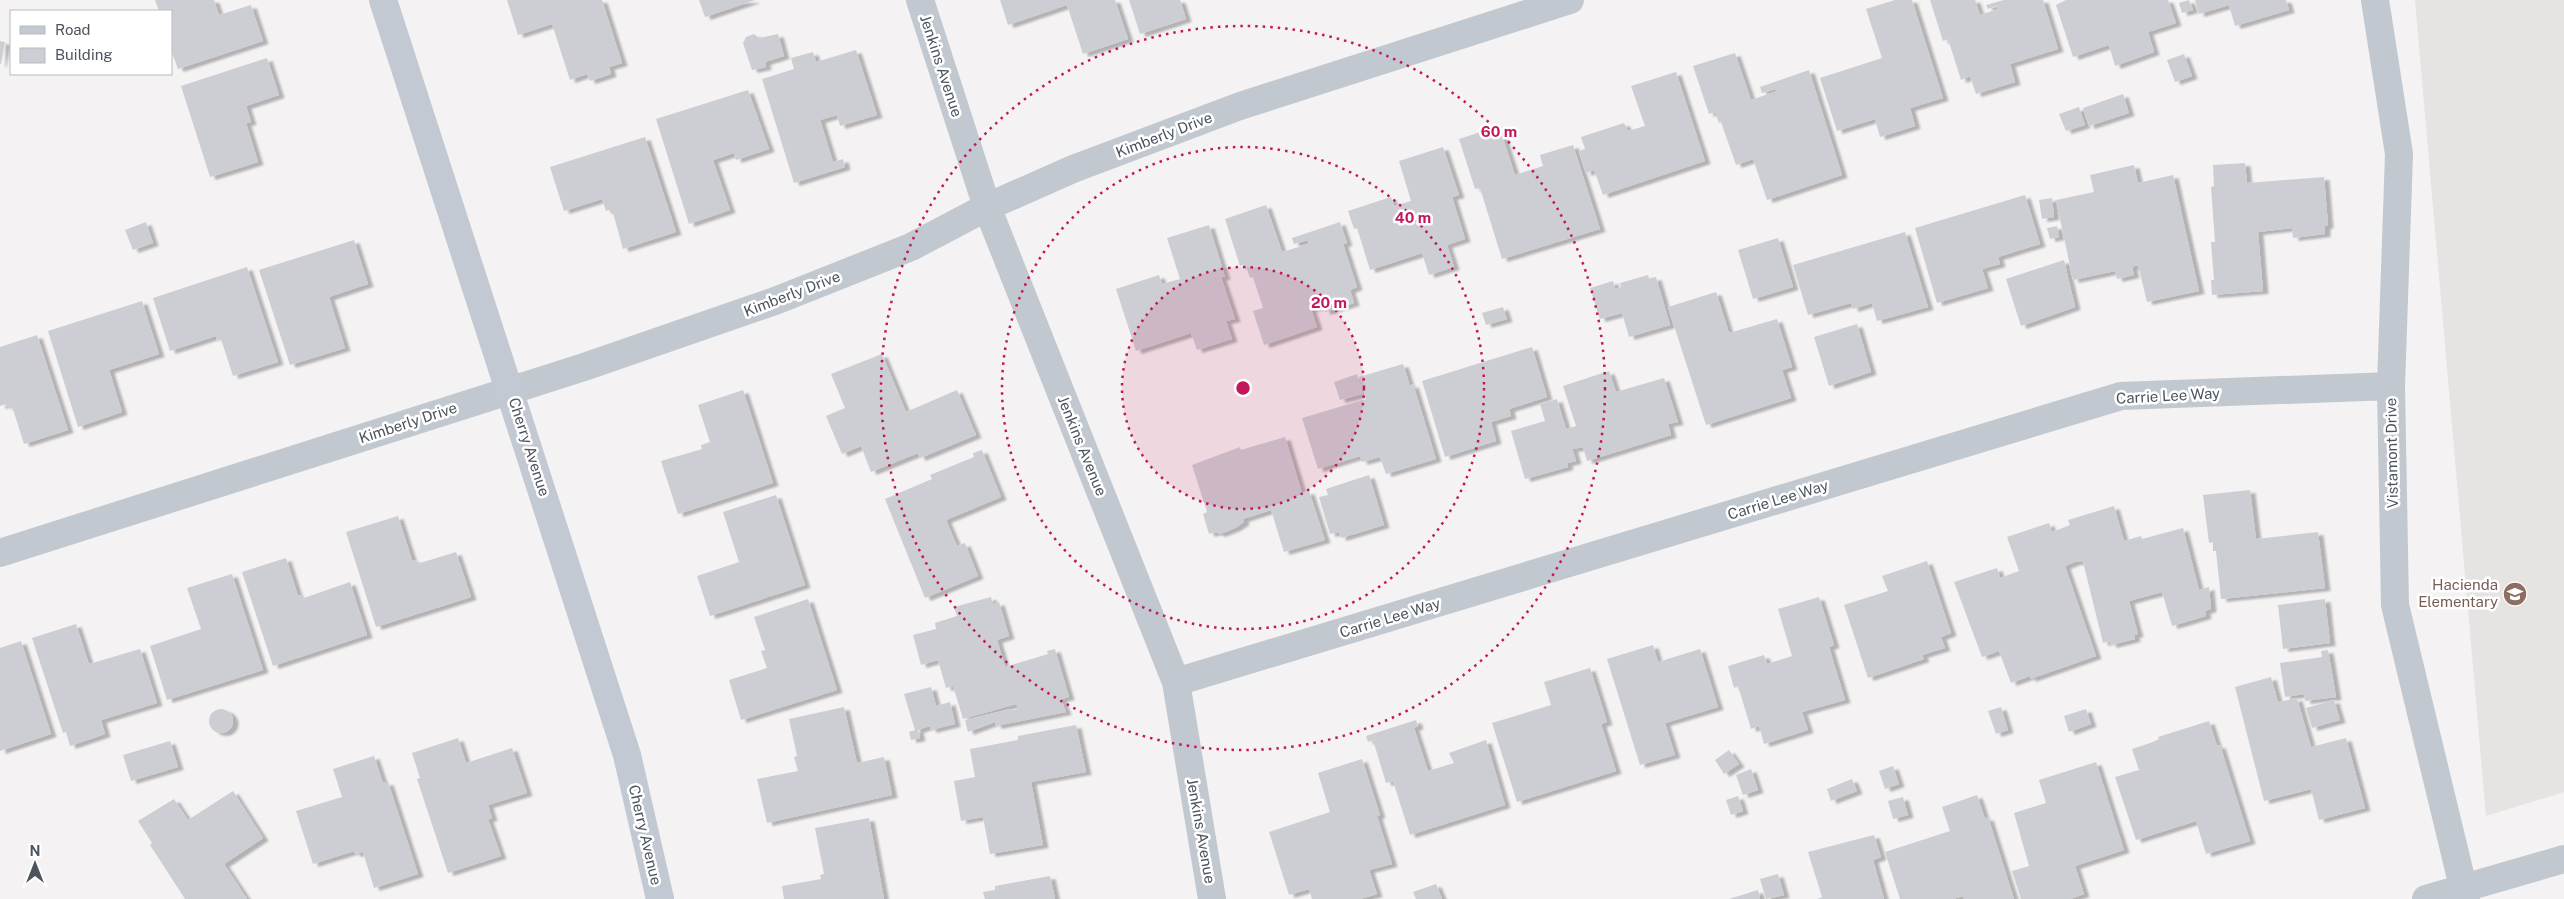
<svg xmlns="http://www.w3.org/2000/svg" width="2564" height="899" font-family="'Public Sans',sans-serif">
<defs>
<filter id="shadow"><feDropShadow dx="5.5" dy="3" stdDeviation="1" flood-color="#0004"/></filter>
</defs>
<rect width="100%" height="100%" fill="#f4f2f2"/>
<path fill="#e5e4e3" d="M 2415,0 L 2564,0 L 2564,792 L 2486,816 Z"/>
<path fill="#cdced4" filter="url(#shadow)" d="M 155,0 L 214,0 L 219,15 L 251,5 L 263,41 L 178,69 L 171,50 L 171,11 L 159,11 Z
M 507,0 L 602,0 L 622,63 L 609,67 L 611,74 L 590,81 L 587,74 L 570,80 L 552,24 L 518,35 Z
M 699,0 L 755,0 L 705,17 Z
M 1000,0 L 1115,0 L 1128,39 L 1083,54 L 1067,5 L 1008,25 Z
M 1129,0 L 1180,0 L 1186,19 L 1140,34 Z
M 1895,0 L 1912,0 L 1943,98 L 1910,108 L 1915,126 L 1880,137 L 1875,119 L 1837,131 L 1820,78 L 1882,58 L 1866,9 Z
M 1930,0 L 1975,0 L 1980,15 L 1998,9 L 1997,6 L 1988,9 L 1986,5 L 2004,0 L 2043,0 L 2058,49 L 2010,64 L 2015,82 L 1976,94 L 1970,76 L 1961,80 L 1948,39 L 1943,41 Z
M 2066,0 L 2168,0 L 2176,23 L 2148,32 L 2154,52 L 2115,66 L 2109,45 L 2073,57 L 2056,5 Z
M 2189,0 L 2193,10 L 2182,13 L 2179,3 Z
M 2195,0 L 2286,0 L 2289,10 L 2235,26 L 2229,5 L 2199,14 Z
M 754,34 L 759,38 L 778,34 L 784,56 L 765,62 L 766,67 L 752,70 L 743,43 L 746,37 Z
M 0,41 L 5,42 L 1,64 L 0,64 Z
M 856,50 L 877,115 L 840,126 L 837,115 L 820,120 L 833,162 L 843,159 L 845,167 L 794,183 L 762,79 L 794,69 L 791,58 L 813,52 L 816,62 Z
M 1735,53 L 1751,100 L 1777,91 L 1776,89 L 1762,93 L 1760,87 L 1809,70 L 1842,175 L 1767,200 L 1753,159 L 1736,165 L 1721,122 L 1719,123 L 1715,112 L 1709,114 L 1693,66 Z
M 2184,54 L 2192,76 L 2175,82 L 2167,60 Z
M 267,58 L 279,95 L 246,106 L 251,122 L 246,123 L 258,162 L 210,177 L 181,86 Z
M 1676,72 L 1705,161 L 1603,195 L 1594,170 L 1586,173 L 1579,151 L 1585,149 L 1581,137 L 1624,123 L 1628,131 L 1645,126 L 1631,86 Z
M 748,90 L 769,149 L 736,160 L 734,153 L 713,160 L 730,210 L 689,224 L 656,119 Z
M 2123,94 L 2129,113 L 2089,126 L 2083,108 Z
M 2079,107 L 2085,125 L 2066,131 L 2059,114 Z
M 1499,126 L 1515,175 L 1543,166 L 1540,155 L 1573,145 L 1600,229 L 1502,259 L 1480,188 L 1475,189 L 1459,139 Z
M 645,137 L 676,232 L 623,249 L 612,209 L 606,211 L 602,199 L 564,211 L 550,167 Z
M 1443,147 L 1459,195 L 1452,197 L 1465,239 L 1447,245 L 1454,267 L 1429,275 L 1422,253 L 1370,270 L 1357,228 L 1354,229 L 1348,211 L 1391,197 L 1394,206 L 1411,201 L 1399,161 Z
M 2245,163 L 2247,183 L 2324,177 L 2328,225 L 2325,226 L 2325,234 L 2293,238 L 2292,228 L 2258,232 L 2263,291 L 2212,295 L 2211,280 L 2214,280 L 2211,242 L 2215,242 L 2211,187 L 2214,186 L 2213,165 Z
M 2134,165 L 2138,183 L 2173,175 L 2199,291 L 2147,302 L 2138,265 L 2132,267 L 2134,275 L 2117,279 L 2115,271 L 2073,280 L 2056,200 L 2094,192 L 2090,175 Z
M 2025,195 L 2040,244 L 1998,257 L 2000,264 L 1982,269 L 1988,288 L 1937,303 L 1915,228 Z
M 2052,198 L 2054,217 L 2042,219 L 2039,200 Z
M 1266,205 L 1282,252 L 1309,244 L 1308,240 L 1294,244 L 1292,238 L 1340,222 L 1347,243 L 1343,244 L 1357,287 L 1350,290 L 1354,303 L 1325,312 L 1323,305 L 1311,309 L 1317,327 L 1264,345 L 1253,311 L 1263,308 L 1253,277 L 1250,278 L 1245,264 L 1240,266 L 1225,219 Z
M 146,222 L 153,243 L 133,250 L 125,230 Z
M 1209,225 L 1225,277 L 1221,277 L 1235,319 L 1226,321 L 1232,339 L 1197,350 L 1191,333 L 1136,351 L 1116,289 L 1159,275 L 1162,284 L 1180,279 L 1167,238 Z
M 2057,226 L 2059,237 L 2050,239 L 2047,228 Z
M 1905,232 L 1928,307 L 1877,321 L 1872,303 L 1853,309 L 1851,303 L 1808,315 L 1793,265 Z
M 1778,238 L 1793,287 L 1753,299 L 1738,250 Z
M 354,240 L 368,284 L 329,297 L 345,348 L 290,365 L 259,270 Z
M 2064,260 L 2075,307 L 2021,326 L 2006,279 Z
M 247,267 L 278,362 L 233,376 L 221,339 L 217,340 L 216,336 L 170,351 L 153,298 Z
M 1648,275 L 1649,279 L 1656,277 L 1670,325 L 1629,337 L 1622,313 L 1600,319 L 1590,288 L 1613,281 L 1615,289 L 1621,287 L 1620,283 Z
M 1716,292 L 1729,333 L 1777,319 L 1792,367 L 1782,370 L 1791,398 L 1706,425 L 1668,307 Z
M 142,301 L 159,354 L 109,370 L 122,412 L 78,427 L 48,331 Z
M 1503,307 L 1507,319 L 1486,325 L 1482,313 Z
M 1857,324 L 1871,372 L 1829,386 L 1814,337 Z
M 37,335 L 68,430 L 24,444 L 12,406 L 7,407 L 6,404 L 0,406 L 0,347 Z
M 1532,347 L 1547,397 L 1509,409 L 1511,416 L 1491,422 L 1496,441 L 1445,457 L 1422,381 Z
M 882,354 L 906,412 L 957,390 L 976,435 L 920,458 L 918,453 L 871,472 L 861,446 L 842,454 L 826,416 L 845,408 L 831,374 Z
M 1403,364 L 1410,386 L 1413,384 L 1436,459 L 1386,474 L 1380,457 L 1362,462 L 1360,456 L 1318,469 L 1302,418 L 1366,399 L 1359,377 Z
M 1609,371 L 1616,392 L 1664,378 L 1678,422 L 1668,424 L 1671,435 L 1587,461 L 1583,447 L 1573,449 L 1571,444 L 1576,461 L 1567,463 L 1568,467 L 1525,479 L 1511,431 L 1545,421 L 1540,404 L 1557,399 L 1566,429 L 1576,426 L 1563,386 Z
M 1357,374 L 1363,394 L 1340,400 L 1334,382 Z
M 743,390 L 773,483 L 678,514 L 661,461 L 702,449 L 701,445 L 710,442 L 698,405 Z
M 1285,437 L 1302,493 L 1309,491 L 1325,540 L 1284,552 L 1271,510 L 1243,519 L 1244,522 L 1235,528 L 1220,534 L 1216,532 L 1209,534 L 1203,514 L 1207,512 L 1192,465 L 1240,447 L 1241,450 Z
M 982,450 L 1001,497 L 946,520 L 957,546 L 965,543 L 978,576 L 925,598 L 885,499 L 932,479 L 930,475 L 974,457 L 973,453 Z
M 1369,475 L 1384,525 L 1341,538 L 1339,532 L 1330,534 L 1319,497 L 1328,495 L 1326,489 Z
M 2250,490 L 2256,539 L 2318,532 L 2325,588 L 2221,599 L 2216,551 L 2213,551 L 2213,542 L 2209,543 L 2203,495 Z
M 776,495 L 805,585 L 710,616 L 697,576 L 739,562 L 723,512 Z
M 2114,506 L 2124,541 L 2141,536 L 2142,539 L 2183,528 L 2199,590 L 2209,587 L 2211,609 L 2205,611 L 2206,616 L 2172,626 L 2162,592 L 2129,601 L 2138,634 L 2134,635 L 2135,639 L 2111,645 L 2110,641 L 2103,643 L 2083,562 L 2075,562 L 2065,566 L 2096,656 L 2030,679 L 2030,676 L 2011,683 L 1999,651 L 1982,657 L 1954,582 L 1997,568 L 2000,578 L 2019,571 L 2007,537 L 2049,523 L 2052,532 L 2070,525 L 2068,520 Z
M 398,516 L 412,560 L 416,560 L 417,564 L 456,552 L 471,597 L 376,627 L 346,532 Z
M 286,558 L 298,596 L 303,595 L 304,598 L 350,582 L 367,635 L 273,666 L 242,572 Z
M 1927,561 L 1951,633 L 1941,637 L 1945,648 L 1922,655 L 1924,659 L 1868,678 L 1844,605 L 1888,591 L 1882,576 Z
M 232,574 L 263,670 L 167,700 L 150,646 L 201,629 L 187,588 Z
M 991,597 L 993,604 L 999,602 L 1009,636 L 997,640 L 1005,667 L 1048,654 L 1047,651 L 1055,649 L 1069,697 L 1061,699 L 1066,712 L 996,726 L 995,722 L 968,732 L 965,720 L 1010,709 L 1015,710 L 1018,707 L 1016,704 L 963,719 L 953,686 L 946,688 L 938,660 L 921,665 L 913,635 L 936,629 L 935,623 L 957,616 L 954,607 Z
M 1819,597 L 1834,645 L 1829,647 L 1845,700 L 1802,712 L 1808,730 L 1764,744 L 1759,726 L 1751,729 L 1738,686 L 1734,688 L 1728,666 L 1764,655 L 1767,664 L 1792,656 L 1778,609 Z
M 808,599 L 837,690 L 741,720 L 729,680 L 767,668 L 761,651 L 765,650 L 754,617 Z
M 2325,599 L 2330,643 L 2283,649 L 2278,605 Z
M 76,624 L 89,664 L 140,649 L 157,703 L 101,720 L 105,734 L 70,746 L 66,732 L 63,733 L 32,638 Z
M 21,641 L 51,734 L 0,751 L 0,648 Z
M 1653,645 L 1658,662 L 1700,649 L 1718,707 L 1665,723 L 1675,755 L 1640,765 L 1607,659 Z
M 2328,650 L 2336,697 L 2305,701 L 2304,694 L 2285,697 L 2280,663 L 2322,657 L 2321,651 Z
M 1590,668 L 1607,722 L 1601,724 L 1616,771 L 1517,802 L 1492,723 L 1551,705 L 1544,682 Z
M 2271,677 L 2278,702 L 2297,698 L 2311,747 L 2346,738 L 2365,808 L 2319,820 L 2311,789 L 2264,801 L 2235,687 Z
M 931,687 L 936,706 L 950,702 L 955,724 L 931,730 L 930,726 L 918,730 L 920,738 L 911,740 L 909,732 L 915,730 L 904,694 Z
M 2334,700 L 2340,720 L 2312,728 L 2306,708 Z
M 844,707 L 857,763 L 884,757 L 892,795 L 767,823 L 757,779 L 798,771 L 794,757 L 797,756 L 789,719 Z
M 2001,707 L 2008,730 L 1996,734 L 1988,711 Z
M209 721a12 12 0 1 1 24 0a12 12 0 1 1-24 0Z
M 2086,709 L 2091,724 L 2069,732 L 2064,716 Z
M 1416,720 L 1418,726 L 1414,728 L 1428,771 L 1454,763 L 1449,753 L 1486,740 L 1505,805 L 1410,835 L 1393,781 L 1386,783 L 1373,740 L 1368,742 L 1366,736 Z
M 2209,721 L 2217,746 L 2220,745 L 2250,841 L 2206,854 L 2196,821 L 2136,840 L 2115,777 L 2139,770 L 2132,749 L 2153,742 L 2159,739 L 2158,737 Z
M 1076,725 L 1086,772 L 1031,782 L 1043,845 L 990,854 L 983,817 L 961,821 L 954,781 L 975,777 L 970,749 L 1018,740 L 1018,736 Z
M 458,738 L 466,763 L 512,748 L 527,793 L 488,805 L 492,818 L 488,819 L 501,856 L 448,873 L 417,779 L 420,778 L 412,753 Z
M 170,741 L 178,767 L 131,781 L 123,755 Z
M 1729,750 L 1739,764 L 1724,774 L 1715,760 Z
M 374,756 L 383,783 L 388,782 L 418,874 L 374,888 L 363,852 L 355,854 L 354,851 L 313,864 L 296,811 L 342,797 L 333,769 Z
M 1362,759 L 1380,815 L 1377,816 L 1392,864 L 1369,870 L 1377,894 L 1360,899 L 1312,899 L 1309,889 L 1289,895 L 1269,832 L 1330,812 L 1318,773 Z
M 2096,762 L 2124,850 L 2075,866 L 2084,894 L 2070,899 L 2021,899 L 2012,871 L 2029,866 L 2014,813 L 2046,803 L 2039,780 Z
M 1893,766 L 1899,784 L 1885,789 L 1879,771 Z
M 1751,769 L 1758,790 L 1743,795 L 1736,775 Z
M 1852,779 L 1857,791 L 1831,801 L 1827,789 Z
M 233,791 L 263,838 L 224,864 L 247,899 L 185,899 L 150,845 L 152,843 L 138,821 L 174,799 L 188,820 Z
M 1977,795 L 1985,819 L 1988,817 L 2014,899 L 1964,899 L 1963,896 L 1953,899 L 1900,899 L 1885,852 L 1950,831 L 1942,807 Z
M 1738,796 L 1743,811 L 1731,815 L 1726,800 Z
M 1903,797 L 1908,815 L 1893,819 L 1888,801 Z
M 869,818 L 884,899 L 784,899 L 782,886 L 821,879 L 820,875 L 824,874 L 815,828 Z
M 1874,835 L 1881,857 L 1873,860 L 1884,899 L 1817,899 L 1822,897 L 1808,852 Z
M 1778,874 L 1784,895 L 1766,899 L 1760,879 Z
M 1050,876 L 1055,899 L 985,899 L 983,892 L 995,890 L 995,886 Z
M 1436,884 L 1442,899 L 1416,899 L 1413,892 Z
M 1758,890 L 1760,899 L 1729,899 Z"/>
<g fill="none" stroke-linecap="round" stroke-linejoin="round">
<path stroke="#c2c8cf" stroke-width="28" d="M 920,0 L 987,207 L 1176,682 L 1212,899
M 2375,0 L 2399,154 L 2391,386 L 2395,605 L 2466,899
M 0,553 L 584,367 L 775,301 L 911,247 L 987,207 L 1073,169 L 1240,106 L 1570,0
M 1176,682 L 2121,396 L 2391,386
M 2426,899 L 2564,859"/>
<path stroke="#c2c9d3" stroke-width="28" d="M 383,0 L 627,755 L 660,899"/>
</g>
<circle cx="1243" cy="388" r="121" fill="#c2185b" fill-opacity=".12"/>
<g fill="none" stroke="#c2185b" stroke-width="2.5" stroke-dasharray="2.5 5">
<circle cx="1243" cy="388" r="121"/>
<circle cx="1243" cy="388" r="241"/>
<circle cx="1243" cy="388" r="362"/>
</g>
<defs>
<g id="school-disc" transform="scale(1.25)"><circle r="9.5" fill="#8d6e63" stroke="#fff"/><path d="M0-5L7-2L0 1L-7-2ZM-4 1L0 2.5L4 1V4Q0 6-4 4Z" fill="#fff"/></g>
</defs>
<g fill-rule="evenodd">
<use href="#school-disc" x="2515" y="594"/>
</g>
<g text-anchor="middle" stroke-width="5" stroke-linejoin="round" paint-order="stroke">
<g font-size="15" fill="#4c545e" stroke="#fff">
<text transform="translate(941 66) rotate(72)" y="5">Jenkins Avenue</text>
<text transform="translate(1164 135) rotate(-21)" y="5">Kimberly Drive</text>
<text transform="translate(792 294) rotate(-21)" y="5">Kimberly Drive</text>
<text transform="translate(2168 396) rotate(-3)" y="5">Carrie Lee Way</text>
<text transform="translate(408 423) rotate(-18)" y="5">Kimberly Drive</text>
<text transform="translate(1082 446) rotate(68)" y="5">Jenkins Avenue</text>
<text transform="translate(529 447) rotate(72)" y="5">Cherry Avenue</text>
<text transform="translate(2392 453) rotate(-91)" y="5">Vistamont Drive</text>
<text transform="translate(1778 500) rotate(-17)" y="5">Carrie Lee Way</text>
<text transform="translate(1390 618) rotate(-17)" y="5">Carrie Lee Way</text>
<text transform="translate(1201 831) rotate(80)" y="5">Jenkins Avenue</text>
<text transform="translate(645 835) rotate(77)" y="5">Cherry Avenue</text>
</g>
<g font-size="15" fill="#785e54" stroke="#fff" text-anchor="end">
<text x="2498" y="590">Hacienda<tspan x="2498" dy="17">Elementary</tspan></text>
</g>
</g>
<circle cx="1243" cy="388" r="8" fill="#c2185b" stroke="#fff" stroke-width="2.5"/>
<g font-size="15" text-anchor="middle" font-weight="bold" fill="#c2185b" stroke="#fff" stroke-width="5" stroke-linejoin="round" paint-order="stroke">
<text x="1499" y="137">60 m</text>
<text x="1413" y="223">40 m</text>
<text x="1329" y="308">20 m</text>
</g>
<rect x="10" y="10" width="162" height="65" fill="#ffffff" stroke="#b7bbbf"/>
<rect x="20" y="26" width="25" height="8" fill="#c2c9d3" stroke="#b7bbbf"/>
<text x="55" y="35" font-size="15" fill="#4c545e">Road</text>
<rect x="20" y="48" width="25" height="15" fill="#cdced4" stroke="#b7bbbf"/>
<text x="55" y="60" font-size="15" fill="#4c545e">Building</text>
<g transform="translate(35 864)" stroke="#ffffff" stroke-width="4" paint-order="stroke">
<path d="M0-4L9 19L0 12L-9 19Z" fill="#4c545e"/>
<text y="-8" font-size="14" font-weight="bold" text-anchor="middle" fill="#4c545e">N</text>
</g>
</svg>
